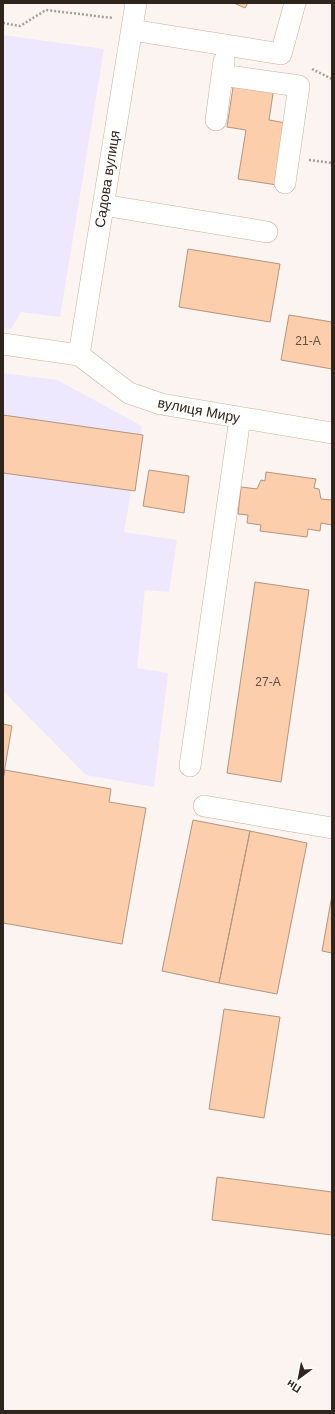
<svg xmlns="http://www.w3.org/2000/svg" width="335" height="1414" font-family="Helvetica,sans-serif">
<rect width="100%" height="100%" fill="#fbf4f0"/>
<path fill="#eee8fe" d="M 3,35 L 104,49 L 60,317 L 21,312 L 11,329 L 3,328 Z
M 3,373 L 57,380 L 142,426 L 124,532 L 177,540 L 169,592 L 145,590 L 137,668 L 168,673 L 154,787 L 86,775 L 3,691 Z"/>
<path fill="#fcceac" stroke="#b2957f" d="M 234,3 L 248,3 L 245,8 Z
M 234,81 L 274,87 L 269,120 L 286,123 L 277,185 L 238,179 L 246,130 L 227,127 Z
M 188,249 L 280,264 L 270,322 L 179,307 Z
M 289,315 L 332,322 L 332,369 L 281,360 Z
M 3,415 L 143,435 L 135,491 L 3,473 Z
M 149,470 L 189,476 L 184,513 L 143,506 Z
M 266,472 L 316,479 L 314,488 L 319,489 L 321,499 L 332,500 L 332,525 L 321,523 L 320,531 L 308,529 L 307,537 L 260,531 L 261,525 L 247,523 L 248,515 L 238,514 L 241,487 L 257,489 L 261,480 L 265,481 Z
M 255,582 L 309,590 L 281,782 L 227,773 Z
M 3,724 L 12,726 L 3,779 Z
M 5,770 L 111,789 L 109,802 L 146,808 L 122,944 L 3,923 L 3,779 Z
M 193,820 L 250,831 L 219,983 L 162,971 Z
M 250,831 L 307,843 L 277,994 L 219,983 Z
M 332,895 L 332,953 L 322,951 Z
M 224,1009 L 280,1017 L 264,1118 L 209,1109 Z
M 217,1177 L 332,1192 L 332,1235 L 212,1220 Z"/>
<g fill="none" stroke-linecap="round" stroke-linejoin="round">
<g stroke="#ceaf99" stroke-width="22">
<path id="minor" d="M 132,30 L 281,54 L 295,3
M 222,75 L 299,86 L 285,183
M 216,120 L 224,61
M 103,205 L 267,232
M 3,344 L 79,355 L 129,393 L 161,404 L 332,433
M 79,355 L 136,3
M 190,766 L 240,418
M 204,806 L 332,828"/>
</g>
<path stroke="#a79e98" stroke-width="2.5" stroke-dasharray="2 2" stroke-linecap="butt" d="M 3,23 L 20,26 L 46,10 L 113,18
M 312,69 L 332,79
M 309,160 L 332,163"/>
<use href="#minor" stroke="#fff" stroke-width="21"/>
</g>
<g text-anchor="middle" stroke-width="3" stroke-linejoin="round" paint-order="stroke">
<g font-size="12" fill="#634f40">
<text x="308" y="345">21-А</text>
<text x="268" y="686">27-А</text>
</g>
<g font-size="14" fill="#30251c" stroke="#fff">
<text transform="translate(107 179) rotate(-81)" y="5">Садова вулиця</text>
<text transform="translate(199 410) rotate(11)" y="5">вулиця Миру</text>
</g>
</g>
<rect width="335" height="1414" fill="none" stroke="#30251c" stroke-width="8"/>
<g transform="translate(299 1378) rotate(212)" stroke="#ffffff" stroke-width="3" paint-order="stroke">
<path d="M0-3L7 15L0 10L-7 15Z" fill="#30251c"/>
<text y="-6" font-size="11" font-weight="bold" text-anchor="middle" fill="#30251c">Пн</text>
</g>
</svg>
